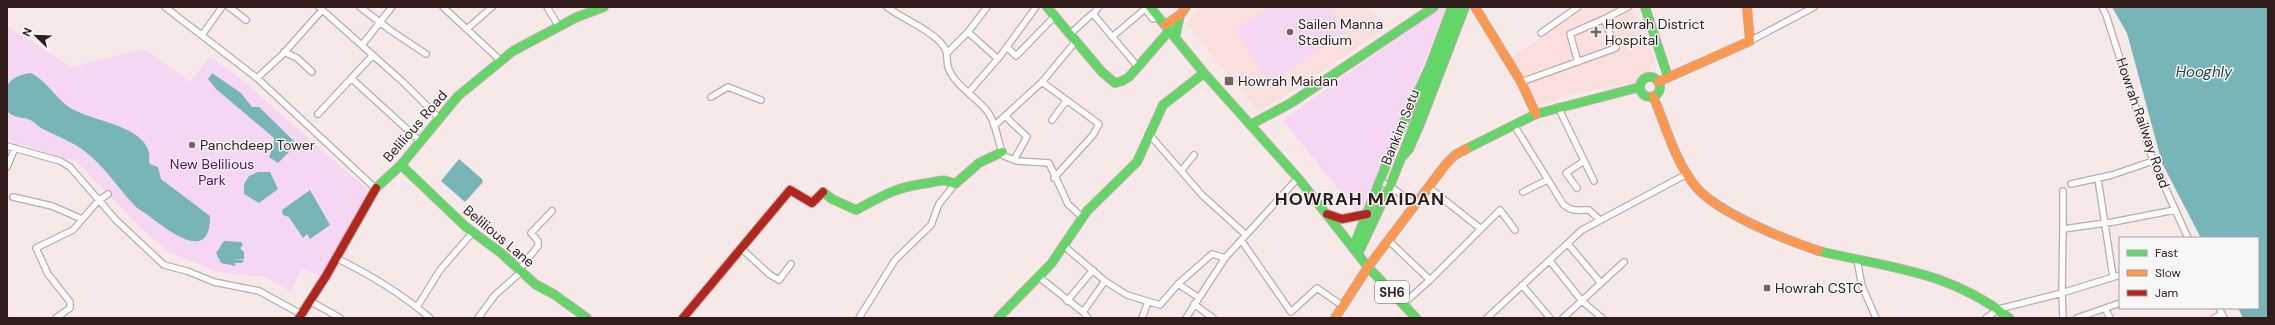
<svg xmlns="http://www.w3.org/2000/svg" width="2275" height="325" font-family="'DM Sans',sans-serif">
<rect width="100%" height="100%" fill="#f6e9e8"/>
<path fill="#fbdfdd" d="M 1199,7 L 1369,7 L 1384,29 L 1281,99 L 1258,111 L 1187,24 Z
M 1587,7 L 1632,7 L 1655,59 L 1644,81 L 1571,94 L 1539,106 L 1511,58 Z"/>
<path fill="#f5d7f4" d="M 1270,7 L 1329,7 L 1346,33 L 1269,83 L 1235,30 Z
M 1442,7 L 1447,7 L 1368,202 L 1356,211 L 1283,120 Z
M 7,26 L 72,67 L 145,49 L 190,82 L 210,57 L 235,74 L 369,191 L 323,276 L 301,269 L 291,292 L 265,277 L 217,272 L 190,260 L 170,253 L 141,228 L 77,162 L 7,140 Z"/>
<path fill="#77b5b9" d="M 2112,7 L 2268,7 L 2268,318 L 2243,318 L 2238,308 L 2258,308 L 2258,238 L 2201,238 L 2162,163 L 2127,33 Z
M 31,73 C 46,81 53,94 65,104 C 86,122 140,122 149,152 C 150,155 148,160 150,164 L 158,167 L 161,179 L 210,216 C 211,268 163,226 145,213 C 143,211 139,210 137,208 C 118,189 106,167 83,150 C 71,141 56,136 43,129 C 38,127 33,120 28,119 C 20,117 15,118 8,112 L 7,86 C 12,77 22,74 31,73 Z
M 212,73 L 241,93 L 252,107 L 259,107 L 297,144 L 278,163 L 269,157 L 274,145 L 274,138 L 216,89 L 208,79 Z
M 459,159 L 482,179 L 483,182 L 465,202 L 441,181 Z
M 258,172 L 270,172 L 278,189 L 259,203 L 244,194 L 244,184 L 249,176 Z
M 310,190 L 330,225 L 310,239 L 307,234 L 303,238 L 289,217 L 283,215 L 282,210 Z
M 224,241 L 241,242 L 243,245 L 240,248 L 244,252 L 244,259 L 232,259 L 244,260 L 242,263 L 234,263 L 236,266 L 221,263 L 216,253 Z"/>
<g fill="none" stroke-linecap="round" stroke-linejoin="round">
<g stroke="#bbabaa" stroke-width="8">
<path id="street" d="M 165,7 L 257,78 L 375,188
M 229,7 L 246,20
M 319,7 L 404,83 L 440,119
M 360,7 L 390,30 L 426,54
M 443,7 L 501,61
M 547,7 L 559,27
M 887,7 C 903,19 923,26 938,40 C 952,53 944,58 949,70 C 957,87 975,96 987,111 C 997,123 997,142 1004,156 L 1017,161 L 1049,163 L 1068,204 L 1083,218
M 1099,7 L 1094,13 L 1094,15 L 1138,67
M 2102,7 L 2106,15 L 2153,161 L 2188,238
M 1604,19 L 1628,7
M 467,29 L 492,7
M 968,32 L 998,59
M 1541,33 L 1578,7
M 1070,34 L 1092,14
M 202,35 L 222,7
M 1112,37 L 1145,9 L 1153,19 L 1158,17
M 1750,41 L 1814,7
M 362,45 L 392,7
M 1007,47 L 1016,56 L 1055,16
M 284,52 L 297,58 L 312,72
M 948,52 L 968,32 L 987,7
M 257,78 L 283,54 L 322,10
M 351,78 L 421,142
M 1042,82 L 1099,124 L 1093,135 L 1054,178
M 1521,82 L 1616,48 L 1604,19 L 1570,34 L 1578,62
M 969,92 L 1001,55 L 1036,7
M 711,97 L 728,87 L 761,100
M 1558,107 L 1594,181
M 318,114 L 373,55
M 1005,116 L 1027,137 L 1014,160
M 1052,120 L 1066,101
M 1514,125 L 1563,204 C 1571,212 1578,210 1589,210 L 1600,220
M 994,126 L 1042,82 L 1076,41
M 1149,134 L 1202,195 L 1245,234
M 7,146 L 60,161 L 70,167 L 116,220 L 164,265 L 187,271 L 214,282 L 259,291 L 301,314
M 7,167 L 15,148
M 1181,171 L 1194,155
M 2098,179 L 2113,277
M 1381,182 C 1394,187 1403,196 1414,205
M 2071,184 L 2112,175 L 2153,161
M 1428,187 L 1481,229
M 1577,188 L 1566,173 L 1584,161
M 2063,191 L 2063,229
M 1523,192 L 1547,180
M 13,197 L 52,206 L 82,219
M 1241,240 L 1291,312 L 1317,288 L 1343,306
M 1388,240 L 1430,280 L 1500,210 L 1515,230
M 1568,244 L 1600,282
M 1064,246 L 1105,281 L 1127,295 L 1160,305 L 1178,284 L 1212,254 L 1225,258
M 742,249 L 769,274 L 779,280 L 791,264
M 336,258 C 369,274 402,294 430,318
M 1857,260 L 1862,286 L 1876,318
M 1550,261 L 1582,301 L 1602,318
M 519,270 L 538,246 L 538,241 L 531,233 L 552,211
M 1039,277 L 1083,312 L 1105,281
M 1178,284 L 1198,297
M 1522,285 L 1550,318
M 310,301 L 340,318
M 1067,301 L 1093,270
M 1194,304 L 1213,318
M 1403,304 L 1430,280
M 417,307 L 440,270 L 473,232
M 2105,308 L 2110,318
M 2219,308 L 2224,318
M 1083,312 L 1088,318
M 56,318 L 70,308 L 70,302 L 48,274 L 36,248 L 73,230 L 98,201 L 108,194
M 478,318 L 495,295 L 521,272
M 859,318 L 895,260 L 931,225 L 939,204 L 955,184
M 1142,318 L 1148,302
M 1186,318 L 1225,258 L 1298,178
M 1487,318 L 1582,230 L 1687,174
M 1563,318 L 1624,262
M 1986,318 L 1999,309 L 2062,293 L 2063,229 L 2113,222 L 2175,210
M 2063,318 L 2062,293 L 2120,275
M 2077,318 L 2120,303
M 2214,318 L 2222,314"/>
</g>
<g stroke="#bbabaa" stroke-width="10">
<path id="fast" d="M 1047,7 L 1102,72 L 1115,83 L 1122,81 L 1129,77 L 1169,31
M 1150,7 L 1204,73 L 1298,178 L 1368,267 L 1416,318
M 1645,7 L 1668,77
M 1175,38 L 1180,15
M1640 87a10 10 0 1 1 20 0a10 10 0 1 1-20 0Z
M 1250,125 L 1291,103 L 1434,7
M 1466,149 L 1536,114 L 1640,87
M 1402,157 L 1409,149 L 1420,124 L 1465,7
M 401,165 L 466,227 L 501,253 L 535,284 L 555,295 L 587,318
M 376,188 L 401,165 L 458,96 L 513,51 L 577,17 L 604,7
M 823,192 L 832,199 L 856,210 C 884,195 896,187 928,183 C 942,181 941,178 955,184 L 979,163 L 1002,152
M 1353,248 L 1399,133 L 1430,66 L 1452,7
M 1819,251 C 1890,268 1950,271 2009,318
M 1358,254 L 1390,186 L 1461,7
M 998,318 L 1051,264 L 1087,211 L 1137,162 L 1163,105 L 1204,73"/>
</g>
<g stroke="#bbabaa" stroke-width="10">
<path id="slow" d="M 1475,7 L 1521,82 L 1536,114
M 1165,25 L 1180,15 L 1186,7
M 1658,82 L 1750,41 L 1747,7
M 1653,96 C 1666,126 1675,162 1696,187 C 1718,213 1786,240 1819,251
M 1335,318 L 1368,267 L 1446,164 L 1455,155 L 1466,149"/>
</g>
<g stroke="#bbabaa" stroke-width="10">
<path id="jam" d="M 1327,214 L 1342,219 L 1367,214
M 299,318 L 326,276 L 376,188
M 683,318 L 790,190 L 812,203 L 823,192"/>
</g>
<use href="#street" stroke="#fefcfc" stroke-width="5.5"/>
<use href="#fast" stroke="#63d668" stroke-width="8"/>
<use href="#slow" stroke="#ff974d" stroke-width="8"/>
<use href="#jam" stroke="#b3261e" stroke-width="8"/>
</g>
<g fill="#766463" stroke="#f7f7f7" stroke-width="1.5">
<circle cx="1290" cy="32" r="4"/>
<path d="M1594 26h4v4h4v4h-4v4h-4v-4h-4v-4h4z"/>
<rect x="1224" y="76" width="10" height="10" rx="2"/>
<circle cx="192" cy="145" r="4"/>
<rect x="1763" y="284" width="8" height="8" rx="2"/>
</g>
<g text-anchor="middle" stroke-width="3" stroke-linejoin="round" paint-order="stroke">
<rect fill="#f7f7f7" stroke="#6c5e5d" stroke-width="1" x="1375" y="281" width="34" height="22" rx="3"/>
<g font-size="13" font-weight="bold" fill="#311c1b">
<text x="1392" y="297">SH6</text>
</g>
<g font-size="14" fill="#311c1b" stroke="#f7f7f7" text-anchor="start">
<text x="1298" y="29">Sailen Manna<tspan x="1298" dy="16">Stadium</tspan></text>
<text x="1605" y="29">Howrah District<tspan x="1605" dy="16">Hospital</tspan></text>
<text x="1238" y="86">Howrah Maidan</text>
<text x="200" y="150">Panchdeep Tower</text>
<text x="1775" y="293">Howrah CSTC</text>
</g>
<g font-size="14" fill="#311c1b" stroke="#f7f7f7">
<text transform="translate(2143 123) rotate(71)" y="5">Howrah Railway Road</text>
<text transform="translate(415 126) rotate(-49)" y="5">Belilious Road</text>
<text transform="translate(1400 127) rotate(-68)" y="5">Bankim Setu</text>
<text transform="translate(499 236) rotate(40)" y="5">Belilious Lane</text>
</g>
<g font-size="14" fill="#650075" stroke="#f7f7f7">
<text x="212" y="169">New Belilious<tspan x="212" dy="16">Park</tspan></text>
</g>
<g font-size="15" font-style="italic" fill="#254344" stroke="#f7f7f7">
<text x="2204" y="77">Hooghly</text>
</g>
<g font-size="18" font-weight="bold" letter-spacing="1" fill="#311c1b" stroke="#f7f7f7">
<text x="1360" y="205">HOWRAH MAIDAN</text>
</g>
</g>
<rect width="2275" height="325" fill="none" stroke="#311c1b" stroke-width="16"/>
<rect x="2119" y="237" width="140" height="72" fill="#f7f7f7" stroke="#a89f9f"/>
<rect x="2127" y="250" width="20" height="6" fill="#63d668" stroke="#a89f9f"/>
<text x="2155" y="257" font-size="12" fill="#311c1b">Fast</text>
<rect x="2127" y="270" width="20" height="6" fill="#ff974d" stroke="#a89f9f"/>
<text x="2155" y="277" font-size="12" fill="#311c1b">Slow</text>
<rect x="2127" y="290" width="20" height="6" fill="#b3261e" stroke="#a89f9f"/>
<text x="2155" y="297" font-size="12" fill="#311c1b">Jam</text>
<g transform="translate(36 36) rotate(293)" stroke="#f7f7f7" stroke-width="3" paint-order="stroke">
<path d="M0-3L7 15L0 10L-7 15Z" fill="#311c1b"/>
<text y="-6" font-size="11" font-weight="bold" text-anchor="middle" fill="#311c1b">N</text>
</g>
</svg>
